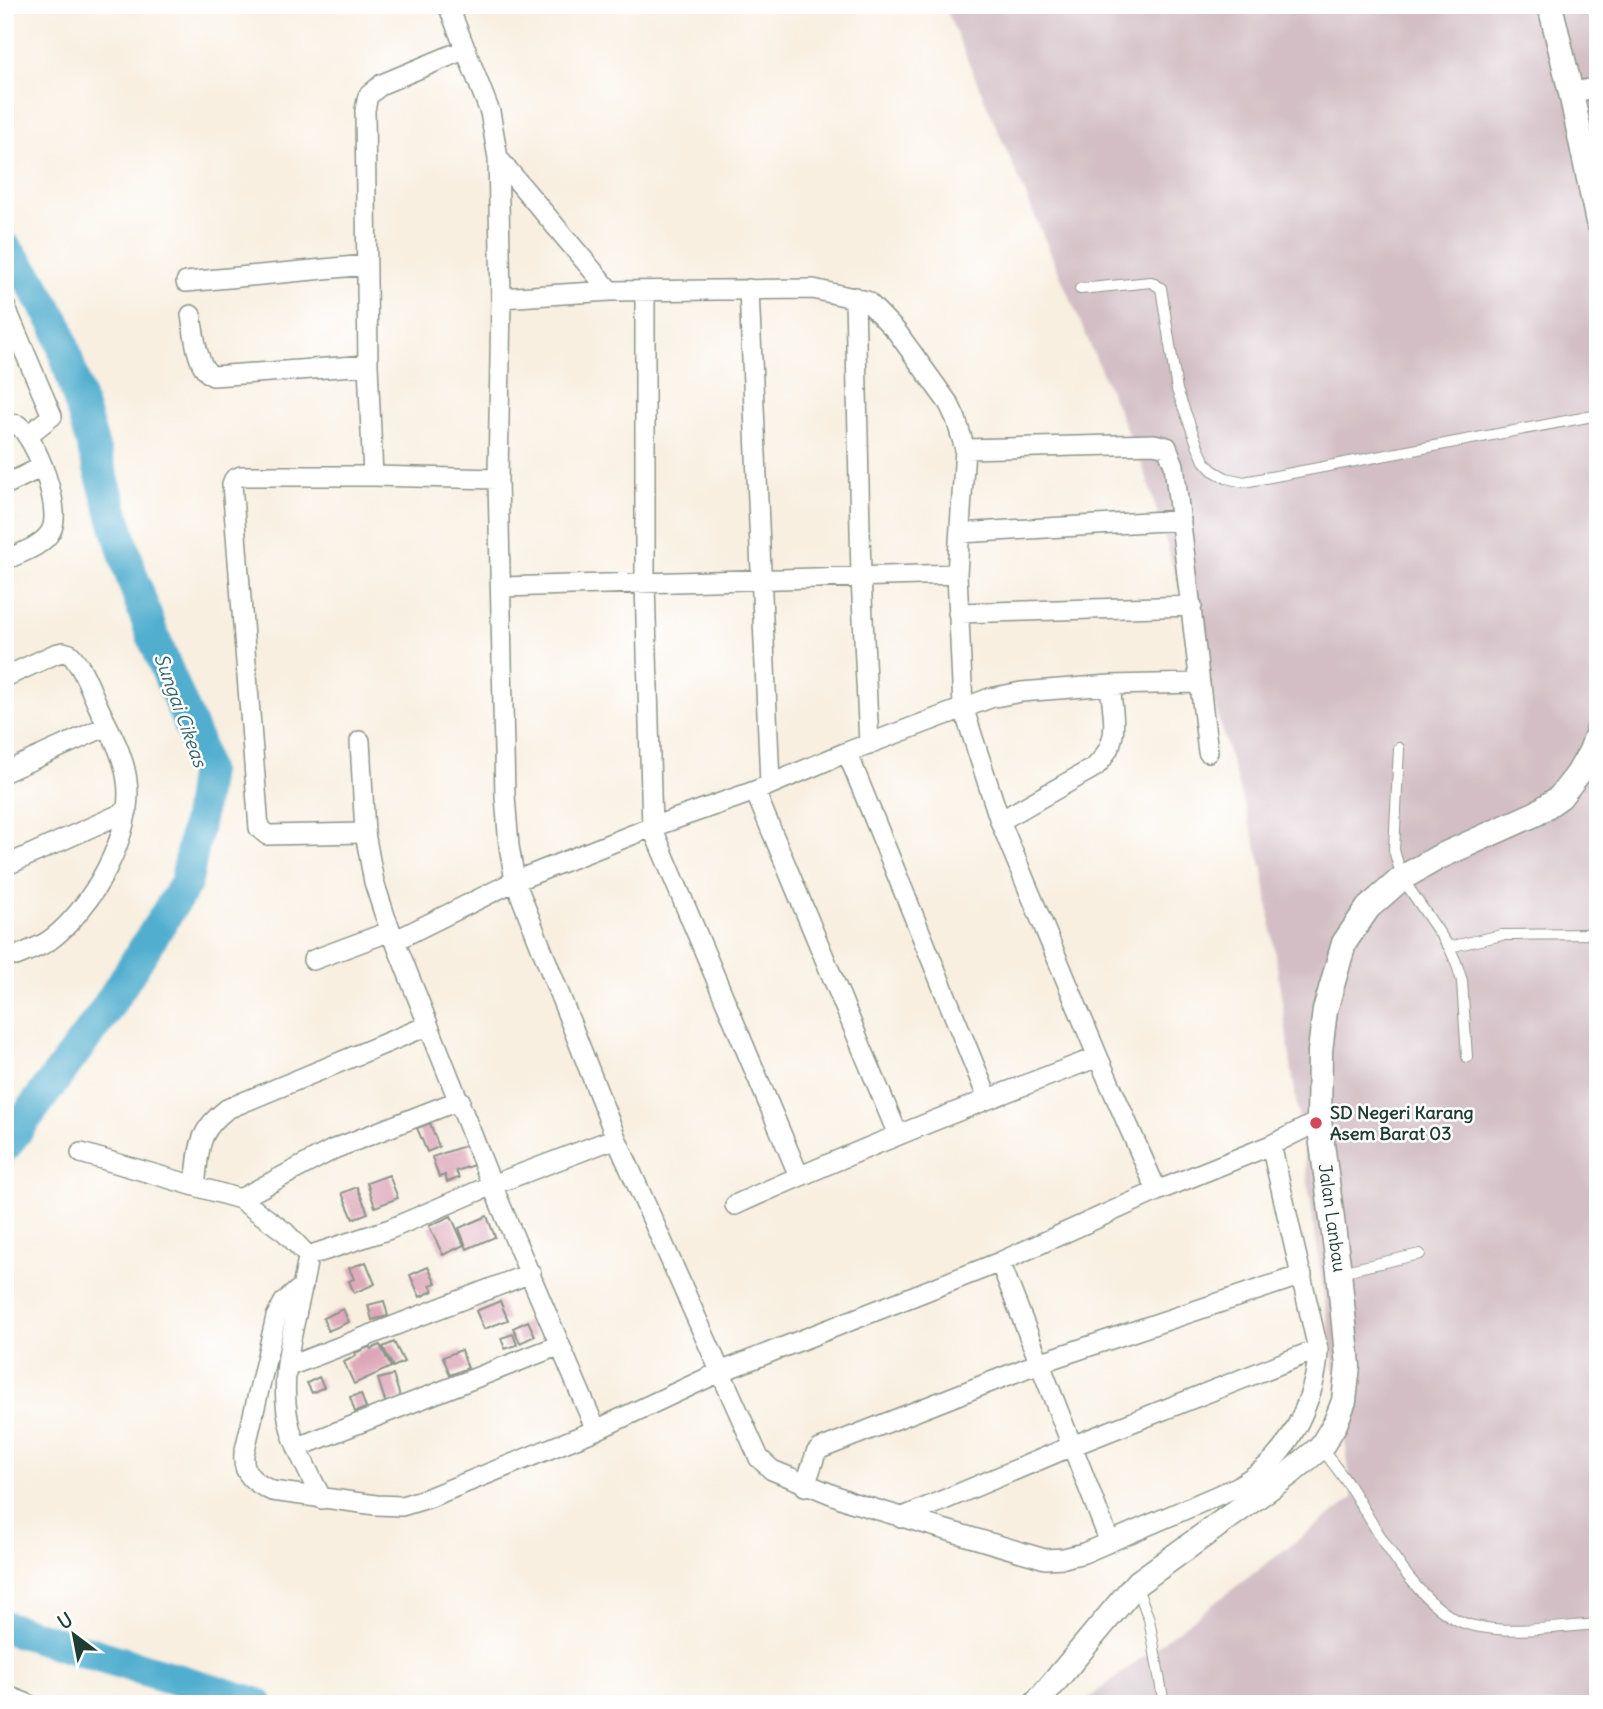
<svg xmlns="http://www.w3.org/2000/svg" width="1603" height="1709" font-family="Delius,sans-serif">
<rect width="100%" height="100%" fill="#fff"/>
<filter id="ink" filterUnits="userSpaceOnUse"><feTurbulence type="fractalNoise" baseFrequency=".0143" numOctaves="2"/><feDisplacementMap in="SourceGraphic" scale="14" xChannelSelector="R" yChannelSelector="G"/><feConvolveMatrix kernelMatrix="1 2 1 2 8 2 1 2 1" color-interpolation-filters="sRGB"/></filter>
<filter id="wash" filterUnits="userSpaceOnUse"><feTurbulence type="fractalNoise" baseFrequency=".00686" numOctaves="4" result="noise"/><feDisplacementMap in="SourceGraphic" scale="28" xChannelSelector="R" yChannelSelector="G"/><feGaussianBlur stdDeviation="1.57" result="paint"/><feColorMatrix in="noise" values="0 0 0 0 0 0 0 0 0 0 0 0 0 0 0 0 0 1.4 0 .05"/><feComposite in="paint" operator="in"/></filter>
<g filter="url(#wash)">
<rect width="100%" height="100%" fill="#f8efe0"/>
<path fill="#d2bec4" d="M 944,5 L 1598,5 L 1598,1704 L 1081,1704 L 1353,1498 L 1263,869 L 1146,475 Z"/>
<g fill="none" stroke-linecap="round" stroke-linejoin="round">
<path stroke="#51aecf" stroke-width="33" d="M 5,248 L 30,280 L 57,326 L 131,574 L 152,634 L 196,740 L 205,773 L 199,816 L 186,883 L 101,1017 L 5,1146
M 5,1627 L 257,1704"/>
</g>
<g id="blocks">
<path fill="#dda5b8" d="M 430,1123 L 439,1147 L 427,1152 L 417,1128 Z
M 467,1145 L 474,1165 L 456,1171 L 459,1178 L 447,1182 L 445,1175 L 439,1177 L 432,1157 Z
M 389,1175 L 398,1198 L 375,1207 L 367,1183 Z
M 357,1187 L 368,1213 L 353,1219 L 342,1193 Z
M 451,1216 L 464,1245 L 443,1255 L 429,1226 Z
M 487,1216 L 495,1237 L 467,1249 L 459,1228 Z
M 366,1262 L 375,1284 L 354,1293 L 349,1281 L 354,1279 L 349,1268 Z
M 428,1267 L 436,1283 L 430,1285 L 433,1291 L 420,1297 L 410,1275 Z
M 384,1301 L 388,1316 L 372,1320 L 368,1305 Z
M 500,1301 L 508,1320 L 484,1329 L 476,1311 Z
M 343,1309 L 349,1322 L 328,1331 L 323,1318 Z
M 528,1321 L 535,1336 L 520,1343 L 513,1328 Z
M 513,1334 L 517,1345 L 505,1349 L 501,1338 Z
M 394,1342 L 404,1362 L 393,1367 L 383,1347 Z
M 380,1345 L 391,1367 L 354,1384 L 344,1362 L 356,1356 L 355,1353 L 369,1347 L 371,1349 Z
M 461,1350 L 468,1368 L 450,1375 L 443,1357 Z
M 393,1375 L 401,1399 L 386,1404 L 378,1379 Z
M 319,1377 L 324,1387 L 312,1393 L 307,1383 Z
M 361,1394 L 366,1408 L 355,1412 L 350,1397 Z"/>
</g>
</g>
<g filter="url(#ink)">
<use href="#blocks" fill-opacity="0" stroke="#8c968a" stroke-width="2"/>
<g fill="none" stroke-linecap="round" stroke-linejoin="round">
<g stroke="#8c968a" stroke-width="12">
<path id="service" d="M 1080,289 L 1151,282 L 1161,288 L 1177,390 L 1197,444 L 1204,461 L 1212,470 L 1226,478 L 1244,482 L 1598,415
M 1399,748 L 1394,850 L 1402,878 L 1449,947 L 1456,962 L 1462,981 L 1467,1057
M 1449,947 L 1502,935 L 1598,934
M 1340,1272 L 1420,1254
M 1321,1448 C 1331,1461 1341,1473 1350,1487 C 1377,1529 1418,1611 1470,1625 C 1511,1635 1556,1627 1598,1624
M 1137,1588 L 1149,1619 L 1164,1704
M 1589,1704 L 1598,1703"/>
</g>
<g stroke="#8c968a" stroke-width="22">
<path id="minor" d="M 448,5 L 490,112 L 498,158 L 501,298 L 498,479 L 505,796 L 509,846 L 515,881 L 616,1138 L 759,1458 L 772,1470 L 851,1502 L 1045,1559 L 1064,1558 L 1084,1553 L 1237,1487 C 1250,1479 1263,1471 1273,1460 C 1298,1434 1318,1385 1318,1349 L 1271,1145
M 1571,93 L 1598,87
M 498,158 L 610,291
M 186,282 L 366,265
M 749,289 L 770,783
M 645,292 L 645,583 L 652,827 L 799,1176
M 855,297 L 861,577 L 869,744
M 501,298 L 610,291 L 813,289 L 867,301 L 897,332 L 949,404 L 956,419 L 965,449 L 957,574 L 963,707 L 1000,821 L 1098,1057 L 1157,1191
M 5,306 L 52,416 L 27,436
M 191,315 C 194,331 196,369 213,376 L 368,365
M 5,423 L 18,425 C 36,439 63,509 51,531 C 43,546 20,553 5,560
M 965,449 L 1154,444 L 1167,447 L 1174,465 L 1208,752
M 373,476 L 368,365 L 365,110 L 368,96 L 382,84 L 466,49
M 5,485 L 42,467
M 960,533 L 1181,520
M 501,587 L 957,574
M 958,613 L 1192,606
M 5,677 L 55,654 L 63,652 L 70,654 C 83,667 90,689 98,706 C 109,730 124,754 127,781 C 135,832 91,910 50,940 C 40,947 28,951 16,956
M 360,741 L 365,833 L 374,882 L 385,916 L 492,1185 L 596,1430
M 847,752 L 988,1099
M 5,772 L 107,726
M 755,791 L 898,1135
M 1000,821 L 1095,767 C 1122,740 1113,719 1110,685
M 365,833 L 267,835 L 259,828 L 232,484 L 234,479 L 241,476 L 373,476 L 498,479
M 5,866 L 127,811
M 394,941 L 515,881 L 652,827 L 755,791 L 847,752 L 990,698 L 1021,692 L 1110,685 L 1200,683
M 313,960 L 391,931
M 81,1153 L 240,1199 L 285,1232 L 308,1256
M 195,1185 C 200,1148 196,1133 227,1109 L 427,1026
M 240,1199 L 334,1149 L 460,1100
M 735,1205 C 854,1151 976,1103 1098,1057
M 308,1256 L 390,1229 L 492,1185 L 616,1138
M 308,1256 C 300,1313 274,1373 291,1431 C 298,1454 311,1477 322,1499
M 1000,1262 L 1109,1540
M 303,1286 L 284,1302 L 276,1317 L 244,1454 C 242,1475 255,1483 272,1491 L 376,1505 L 402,1506 L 428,1498 L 596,1430 L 720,1372 L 1000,1262 L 1157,1191 L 1271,1145 L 1319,1121
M 287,1367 L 531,1273
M 298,1447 L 560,1345
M 805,1486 L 816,1453 L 820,1449 L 1039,1363 L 1302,1275
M 901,1518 L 1072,1446 L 1318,1349
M 5,1695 L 28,1704"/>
</g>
<g stroke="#8c968a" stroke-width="27">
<path id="tertiary" d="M 1550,5 L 1571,93 L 1598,222
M 1036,1704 L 1136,1584 L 1290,1473 L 1321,1447 L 1335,1424 L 1344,1401 L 1348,1366 L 1339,1272 L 1319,1121 L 1320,1051 L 1325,1010 L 1344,943 L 1368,908 L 1402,878 L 1439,857 L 1537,813 L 1560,797 L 1578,774 L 1591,751 L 1598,731"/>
</g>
<use href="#service" stroke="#fff" stroke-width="10"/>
<use href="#minor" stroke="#fff" stroke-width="19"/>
<use href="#tertiary" stroke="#fff" stroke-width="24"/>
</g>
</g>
<circle fill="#d1495b" stroke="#fff" stroke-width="2.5" cx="1316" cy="1123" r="7"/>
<g text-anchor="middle" stroke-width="5" stroke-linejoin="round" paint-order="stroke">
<g font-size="18" font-weight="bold" fill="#1f3d34" stroke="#fff" text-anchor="start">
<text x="1330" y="1119">SD Negeri Karang<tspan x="1330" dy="21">Asem Barat 03</tspan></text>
</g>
<g font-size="18" fill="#1f3d34" stroke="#fff">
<text transform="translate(1332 1218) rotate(82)" y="6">Jalan Lanbau</text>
</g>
<g font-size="19" font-style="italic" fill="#30656a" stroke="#fff">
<text transform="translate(181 710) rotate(70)" y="7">Sungai Cikeas</text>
</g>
</g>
<rect width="1603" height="1709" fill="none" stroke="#fff" stroke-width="28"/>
<g transform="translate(74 1635) rotate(328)" stroke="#ffffff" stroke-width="5" paint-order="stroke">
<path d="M0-5L12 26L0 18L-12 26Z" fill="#1f3d34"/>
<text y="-10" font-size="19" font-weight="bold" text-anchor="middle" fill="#1f3d34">U</text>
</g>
</svg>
